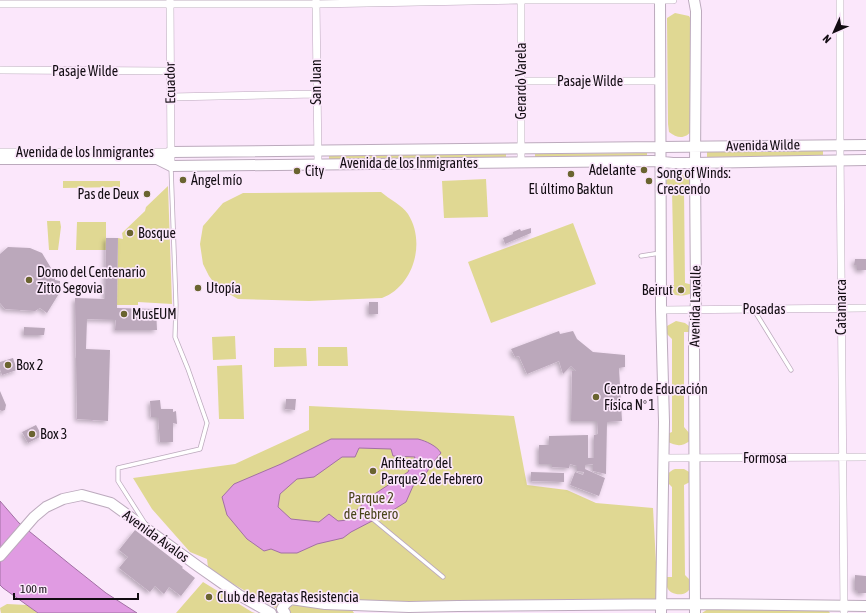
<svg xmlns="http://www.w3.org/2000/svg" width="866" height="613" font-family="'Asap Condensed',sans-serif">
<defs>
<filter id="shadow"><feDropShadow dx="-2.5" dy="2.5" stdDeviation="2" flood-color="#0004"/></filter>
</defs>
<rect width="100%" height="100%" fill="#fbe7fb"/>
<path fill="#e0d893" d="M 675,13 L 689,16 L 693,23 L 692,130 C 685,140 677,138 669,132 L 668,124 L 667,18 Z
M 707,150 L 823,150 L 823,156 L 707,157 Z
M 647,153 L 647,156 L 535,158 L 535,154 Z
M 506,154 L 506,158 L 329,159 L 329,156 Z
M 674,173 L 684,173 L 690,175 L 690,184 L 684,189 L 685,283 L 693,285 L 692,293 C 682,297 676,296 666,292 L 667,285 L 674,285 L 672,190 L 666,184 L 667,176 Z
M 486,179 L 488,217 L 444,218 L 442,181 Z
M 63,181 L 120,181 L 120,187 L 63,188 Z
M 168,186 L 172,304 L 138,302 L 138,305 L 117,305 L 118,238 L 123,239 L 122,233 L 145,211 L 146,207 Z
M 381,192 C 389,199 402,205 408,214 C 426,242 414,286 382,298 L 309,301 L 238,299 L 217,287 L 209,276 L 203,264 L 200,244 L 203,226 L 223,203 L 243,193 Z
M 47,221 L 60,221 L 61,227 L 58,250 L 49,250 Z
M 77,222 L 106,222 L 106,250 L 76,250 Z
M 573,223 L 596,284 L 491,323 L 468,262 Z
M 676,321 L 685,323 L 689,326 L 689,332 L 684,332 L 684,427 L 690,434 L 690,441 C 681,447 676,446 666,441 L 667,434 L 672,432 L 672,339 L 666,333 L 667,326 Z
M 235,336 L 236,359 L 213,360 L 212,337 Z
M 318,347 L 347,347 L 348,366 L 318,366 Z
M 274,348 L 306,348 L 307,366 L 274,367 Z
M 242,365 L 244,419 L 219,419 L 217,366 Z
M 309,406 L 514,416 L 527,485 L 567,490 L 596,503 L 653,508 L 658,599 L 653,603 L 328,604 L 288,595 L 281,600 L 279,610 L 221,577 L 208,567 L 207,559 L 190,552 L 152,509 L 133,478 L 235,464 L 309,430 Z
M 675,469 L 684,469 L 691,473 L 692,481 L 684,485 L 685,575 L 691,581 C 691,584 691,586 690,588 C 687,597 670,596 667,587 C 666,584 667,580 667,577 L 672,577 L 672,487 L 666,481 C 667,475 669,471 675,469 Z
M 203,582 L 252,612 L 255,613 L 176,613 Z
M 7,604 L 27,605 L 38,613 L 1,613 L 0,608 Z
M 295,604 L 352,610 L 354,613 L 288,613 L 288,608 Z
M 708,609 L 827,609 L 830,613 L 702,613 Z"/>
<path fill="#e09be2" stroke="#a270a4" fill-rule="evenodd" d="M 331,439 L 418,439 C 426,441 437,446 441,453 L 435,460 L 422,479 L 413,486 L 406,502 L 393,510 L 378,514 L 374,520 L 351,532 L 343,538 L 317,544 L 297,553 L 281,553 L 271,549 L 264,551 L 247,539 L 227,515 L 222,497 L 234,484 L 281,464 ZM 359,448 L 391,449 L 393,456 L 415,457 L 408,472 L 367,499 L 348,520 L 338,521 L 329,514 L 319,522 L 291,519 L 278,507 L 280,494 L 297,479 L 314,477 L 342,457 L 355,457 Z
M 0,501 L 19,523 L 72,566 L 106,593 L 137,613 L 38,613 L 3,588 L 0,585 Z"/>
<path fill="#bba8bb" filter="url(#shadow)" d="M 531,228 L 531,233 L 505,244 L 503,238 L 513,234 L 513,232 L 520,229 L 521,231 Z
M 106,238 L 118,238 L 117,308 L 156,309 L 157,330 L 115,330 L 116,320 L 87,319 L 86,349 L 110,350 L 108,421 L 77,419 L 75,298 L 105,299 Z
M 8,247 L 30,248 L 42,253 L 54,273 L 55,280 L 60,281 L 60,292 L 47,313 L 40,308 L 35,311 L 5,309 L 0,303 L 0,254 Z
M 855,259 L 866,259 L 866,270 L 857,270 L 857,265 L 854,265 Z
M 369,302 L 378,302 L 378,314 L 369,314 Z
M 24,327 L 45,328 L 44,335 L 24,335 Z
M 559,331 L 560,334 L 573,331 L 577,339 L 593,352 L 625,355 L 625,367 L 619,368 L 622,421 L 607,422 L 606,474 L 593,471 L 593,464 L 585,465 L 585,469 L 605,478 L 599,496 L 570,485 L 575,472 L 583,475 L 584,472 L 577,471 L 577,466 L 570,464 L 569,468 L 552,467 L 552,464 L 539,464 L 539,445 L 549,445 L 549,436 L 588,435 L 588,458 L 594,458 L 594,435 L 598,434 L 597,421 L 571,421 L 572,371 L 576,371 L 571,366 L 563,374 L 559,361 L 527,374 L 519,356 L 515,357 L 511,349 Z
M 13,358 L 17,370 L 2,375 L 0,369 L 0,362 Z
M 0,391 L 6,405 L 5,410 L 2,411 L 0,410 Z
M 286,399 L 296,399 L 295,410 L 285,409 Z
M 160,400 L 161,409 L 173,409 L 173,412 L 176,411 L 177,424 L 173,423 L 173,442 L 160,442 L 158,417 L 151,417 L 150,401 Z
M 36,425 L 42,436 L 28,443 L 22,432 Z
M 531,472 L 564,473 L 564,482 L 531,481 Z
M 135,530 L 183,567 L 182,568 L 195,578 L 181,596 L 169,587 L 164,594 L 155,586 L 150,592 L 119,568 L 128,557 L 119,550 Z
M 855,575 L 866,576 L 866,593 L 858,593 L 858,590 L 855,590 Z"/>
<g fill="none" stroke-linecap="round" stroke-linejoin="round">
<g stroke="#bcaabd" stroke-width="5">
<path id="lane" d="M 641,256 L 660,253
M 754,310 L 791,370
M 374,520 L 443,577
M 146,525 L 118,481 L 118,468 L 200,449 L 207,423 L 188,369 L 175,337 L 176,305 L 171,167"/>
</g>
<g stroke="#bcaabd" stroke-width="8">
<path id="street" d="M 170,0 L 171,166
M 316,0 L 318,163
M 521,0 L 521,163
M 524,0 L 673,0
M 840,0 L 840,145 L 844,613
M 0,4 L 316,4 L 517,0
M 0,70 L 170,71
M 521,81 L 659,81
M 170,97 L 316,94
M 0,152 L 168,152
M 661,310 L 866,308
M 663,458 L 866,457"/>
</g>
<g stroke="#bcaabd" stroke-width="12">
<path id="secondary" d="M 660,0 L 661,310 L 664,422 L 661,613
M 694,0 L 696,11 L 695,163 L 696,299 L 694,338 L 695,613
M 0,159 L 157,159 L 171,166 L 653,161 L 673,163 L 695,163 L 866,160
M 157,159 L 171,152 L 866,145
M 0,556 L 34,517 L 46,507 L 63,499 L 82,495 L 111,503 L 199,567 L 239,595 L 271,613
M 285,613 L 282,609 L 285,604 L 291,599 L 325,604 L 409,607 L 458,606 L 696,604 L 866,606"/>
</g>
<use href="#lane" stroke="#fff" stroke-width="3.5"/>
<use href="#street" stroke="#fff" stroke-width="7"/>
<use href="#secondary" stroke="#fff" stroke-width="10"/>
</g>
<g fill="#6a6430" stroke="#fbe7fb" stroke-width="1.5">
<circle cx="644" cy="170" r="4"/>
<circle cx="297" cy="171" r="4"/>
<circle cx="571" cy="174" r="4"/>
<circle cx="183" cy="180" r="4"/>
<circle cx="649" cy="181" r="4"/>
<circle cx="147" cy="194" r="4"/>
<circle cx="130" cy="233" r="4"/>
<circle cx="29" cy="280" r="4"/>
<circle cx="198" cy="288" r="4"/>
<circle cx="681" cy="290" r="4"/>
<circle cx="124" cy="314" r="4"/>
<circle cx="8" cy="365" r="4"/>
<circle cx="596" cy="397" r="4"/>
<circle cx="32" cy="434" r="4"/>
<circle cx="373" cy="471" r="4"/>
<circle cx="209" cy="597" r="4"/>
</g>
<g text-anchor="middle" stroke-width="3.5" stroke-linejoin="round" paint-order="stroke">
<g font-size="14" fill="#120c12" stroke="#fbe7fb">
<text x="85" y="76">Pasaje Wilde</text>
<text transform="translate(521 81) rotate(-90)" y="5">Gerardo Varela</text>
<text x="590" y="86">Pasaje Wilde</text>
<text transform="translate(316 82) rotate(-90)" y="5">San Juan</text>
<text transform="translate(170 83) rotate(-91)" y="5">Ecuador</text>
<text transform="translate(763 145) rotate(-1)" y="5">Avenida Wilde</text>
<text x="85" y="157">Avenida de los Inmigrantes</text>
<text x="409" y="168">Avenida de los Inmigrantes</text>
<text transform="translate(695 306) rotate(-89)" y="5">Avenida Lavalle</text>
<text transform="translate(841 307) rotate(-90)" y="5">Catamarca</text>
<text x="764" y="314">Posadas</text>
<text x="765" y="463">Formosa</text>
<text transform="translate(156 536) rotate(36)" y="5">Avenida Ávalos</text>
</g>
<g font-size="14" fill="#120c12" stroke="#fbe7fb" text-anchor="start">
<text x="636" y="175" text-anchor="end">Adelante</text>
<text x="305" y="176">City</text>
<text x="657" y="178">Song of Winds:<tspan x="657" dy="16">Crescendo</tspan></text>
<text x="191" y="185">Ángel mío</text>
<text x="571" y="194" text-anchor="middle">El último Baktun</text>
<text x="139" y="199" text-anchor="end">Pas de Deux</text>
<text x="138" y="238">Bosque</text>
<text x="37" y="277">Domo del Centenario<tspan x="37" dy="16">Zitto Segovia</tspan></text>
<text x="206" y="293">Utopía</text>
<text x="673" y="295" text-anchor="end">Beirut</text>
<text x="132" y="319">MusEUM</text>
<text x="16" y="370">Box 2</text>
<text x="604" y="394">Centro de Educación<tspan x="604" dy="16">Física Nº 1</tspan></text>
<text x="40" y="439">Box 3</text>
<text x="381" y="468">Anfiteatro del<tspan x="381" dy="16">Parque 2 de Febrero</tspan></text>
<text x="217" y="602">Club de Regatas Resistencia</text>
</g>
<g font-size="14" fill="#4a451b" stroke="#fbe7fb">
<text x="371" y="503">Parque 2<tspan x="371" dy="16">de Febrero</tspan></text>
</g>
</g>
<g transform="translate(834 32) rotate(225)" stroke="#fbe7fb" stroke-width="3" paint-order="stroke">
<path d="M0-3L7 15L0 10L-7 15Z" fill="#120c12"/>
<text y="-6" font-size="11" font-weight="bold" text-anchor="middle" fill="#120c12">N</text>
</g>
<path d="M14 593v6h124v-6" fill="none" stroke="#120c12" stroke-width="2"/>
<text x="20" y="593" font-size="12" fill="#120c12" stroke="#fbe7fb" stroke-width="3" paint-order="stroke">100 m</text>
</svg>
